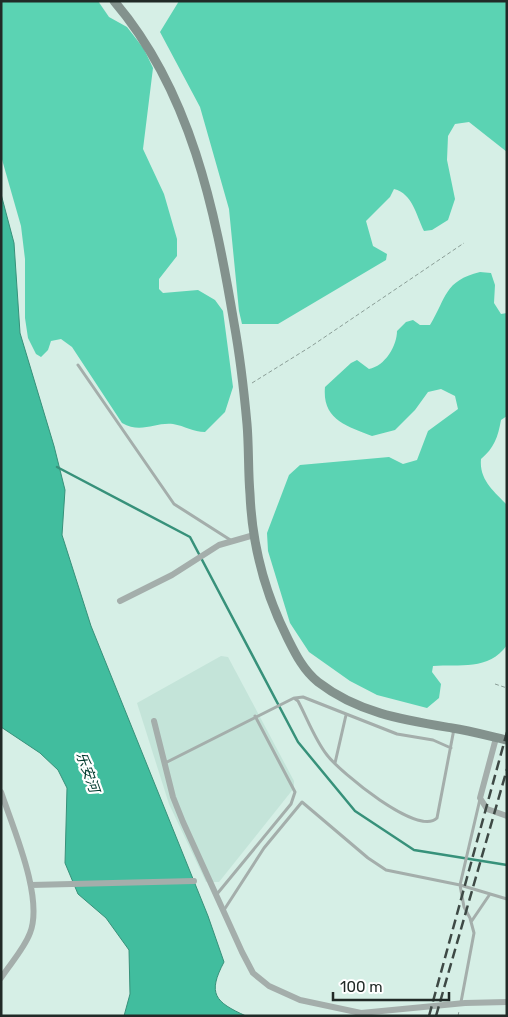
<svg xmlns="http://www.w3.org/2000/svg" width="508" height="1017" font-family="Rubik,'Noto Sans SC',sans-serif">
<rect width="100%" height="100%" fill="#d6efe6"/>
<path fill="#c4e4d9" d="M 221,656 L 228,657 L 294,781 L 294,788 L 219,882 L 206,882 L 169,804 L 137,703 Z"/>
<path fill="#5bd3b3" d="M 1,1 L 98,1 L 109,17 L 127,27 L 144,49 L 153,68 L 143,149 L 164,194 L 177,239 L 177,256 L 159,279 L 159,289 L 163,293 L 198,290 L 215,300 L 223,311 L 233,387 L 225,412 L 205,432 C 193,432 185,426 173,424 C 155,422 141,434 122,423 L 72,347 L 61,339 L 51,341 L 48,350 L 41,357 L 36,354 L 28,338 L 25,318 L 25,259 L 21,226 L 1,156 Z
M 179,1 L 507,1 L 507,152 L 469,122 L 455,124 L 448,136 L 447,160 L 455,199 L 448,220 L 432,230 L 424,231 C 416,215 413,194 394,189 L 390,197 L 366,221 L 373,246 L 387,254 L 386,260 L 278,324 L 242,324 L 239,311 L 229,209 L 200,107 L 160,32 Z
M 480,272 L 491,273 L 495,285 L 494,303 L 501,314 L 507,313 L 507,416 L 501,420 C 498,437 494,448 481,459 C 479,480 494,491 507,505 L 507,645 C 489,671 459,664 433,666 L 432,672 L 441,684 L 439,698 L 427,708 L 377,695 L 350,681 L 309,652 L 290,623 L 268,551 L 267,533 L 289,475 L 300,465 L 389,457 L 403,464 L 417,460 L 428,431 L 458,409 L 455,396 L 441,389 L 428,392 L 415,410 L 395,430 L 372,436 C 346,426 322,419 325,387 L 351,363 L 357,360 L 369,369 C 385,366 397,346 397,331 L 406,322 L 413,320 L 420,325 L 430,325 C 447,297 444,281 480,272 Z"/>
<path fill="#41bd9e" stroke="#37917a" d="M 1,194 L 14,243 L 20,333 L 54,446 L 65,490 L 62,535 L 91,626 L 208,916 L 224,962 C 207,994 215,1002 246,1016 L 124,1016 L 130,994 L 129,950 L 106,918 L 78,894 L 65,863 L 67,788 L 58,770 L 40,753 L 1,727 Z"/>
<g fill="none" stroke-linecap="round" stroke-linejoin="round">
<path stroke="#37917a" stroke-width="2.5" d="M 57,467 L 190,537 L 298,742 L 355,811 L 414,850 L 507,865"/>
<path stroke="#8b9e97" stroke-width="1" stroke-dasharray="4 2.5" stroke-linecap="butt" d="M 252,383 L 310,347 L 464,243
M 495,684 L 507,688
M 458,1016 L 459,1011"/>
<path stroke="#a4aeab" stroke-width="3" d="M 78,365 L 174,504 L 232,541
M 295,698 L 303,697 L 397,734 L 433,740 L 451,748
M 165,763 L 294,698 L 298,701 C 307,718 315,740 327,755 C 340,772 418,837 437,818 L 454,729
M 335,763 L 346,715
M 217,894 L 291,804 L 295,792 L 255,716
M 224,910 L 264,848 L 302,802 L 368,858 L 386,870 L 460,885 L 507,899
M 471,922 L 490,894
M 461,1002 L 474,933 L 470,918 L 464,907 L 460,885 L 480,799"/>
<path stroke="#a4aeab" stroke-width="6" d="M 120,601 L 172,575 L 219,545 L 254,535
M 154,721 L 173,797 L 183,822 L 242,952 L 253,973 L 269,986 L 300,1000 L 361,1013 L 465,1003 L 507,1002
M 496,738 L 480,798 L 487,809 L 507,816
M 1,792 C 13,828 44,898 30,933 C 24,949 10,964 1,978
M 31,885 L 194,881"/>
<path stroke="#83928d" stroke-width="9" d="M 114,1 C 191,91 215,210 234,323 C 240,356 244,391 247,424 C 249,447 248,471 250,494 C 252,543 265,593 287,637 C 295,653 303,670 318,682 C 358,713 404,720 452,728 C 471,731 489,736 507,740"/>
<path stroke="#3e4945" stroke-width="2.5" stroke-dasharray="10 5" stroke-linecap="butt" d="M 429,1016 L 507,732
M 436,1016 L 507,769"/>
</g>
<g text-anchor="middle" stroke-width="4.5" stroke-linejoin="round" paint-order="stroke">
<g font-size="14" font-style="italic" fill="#023b2e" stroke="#fff">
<text transform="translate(88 772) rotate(70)" y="5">乐安河</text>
</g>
</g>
<rect width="508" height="1017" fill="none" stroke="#212a27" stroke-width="5"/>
<path d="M333 992v8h116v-8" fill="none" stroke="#212a27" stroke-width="2.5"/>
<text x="340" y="992" font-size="15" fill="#212a27" stroke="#ffffff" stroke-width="4" paint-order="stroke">100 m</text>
</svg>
